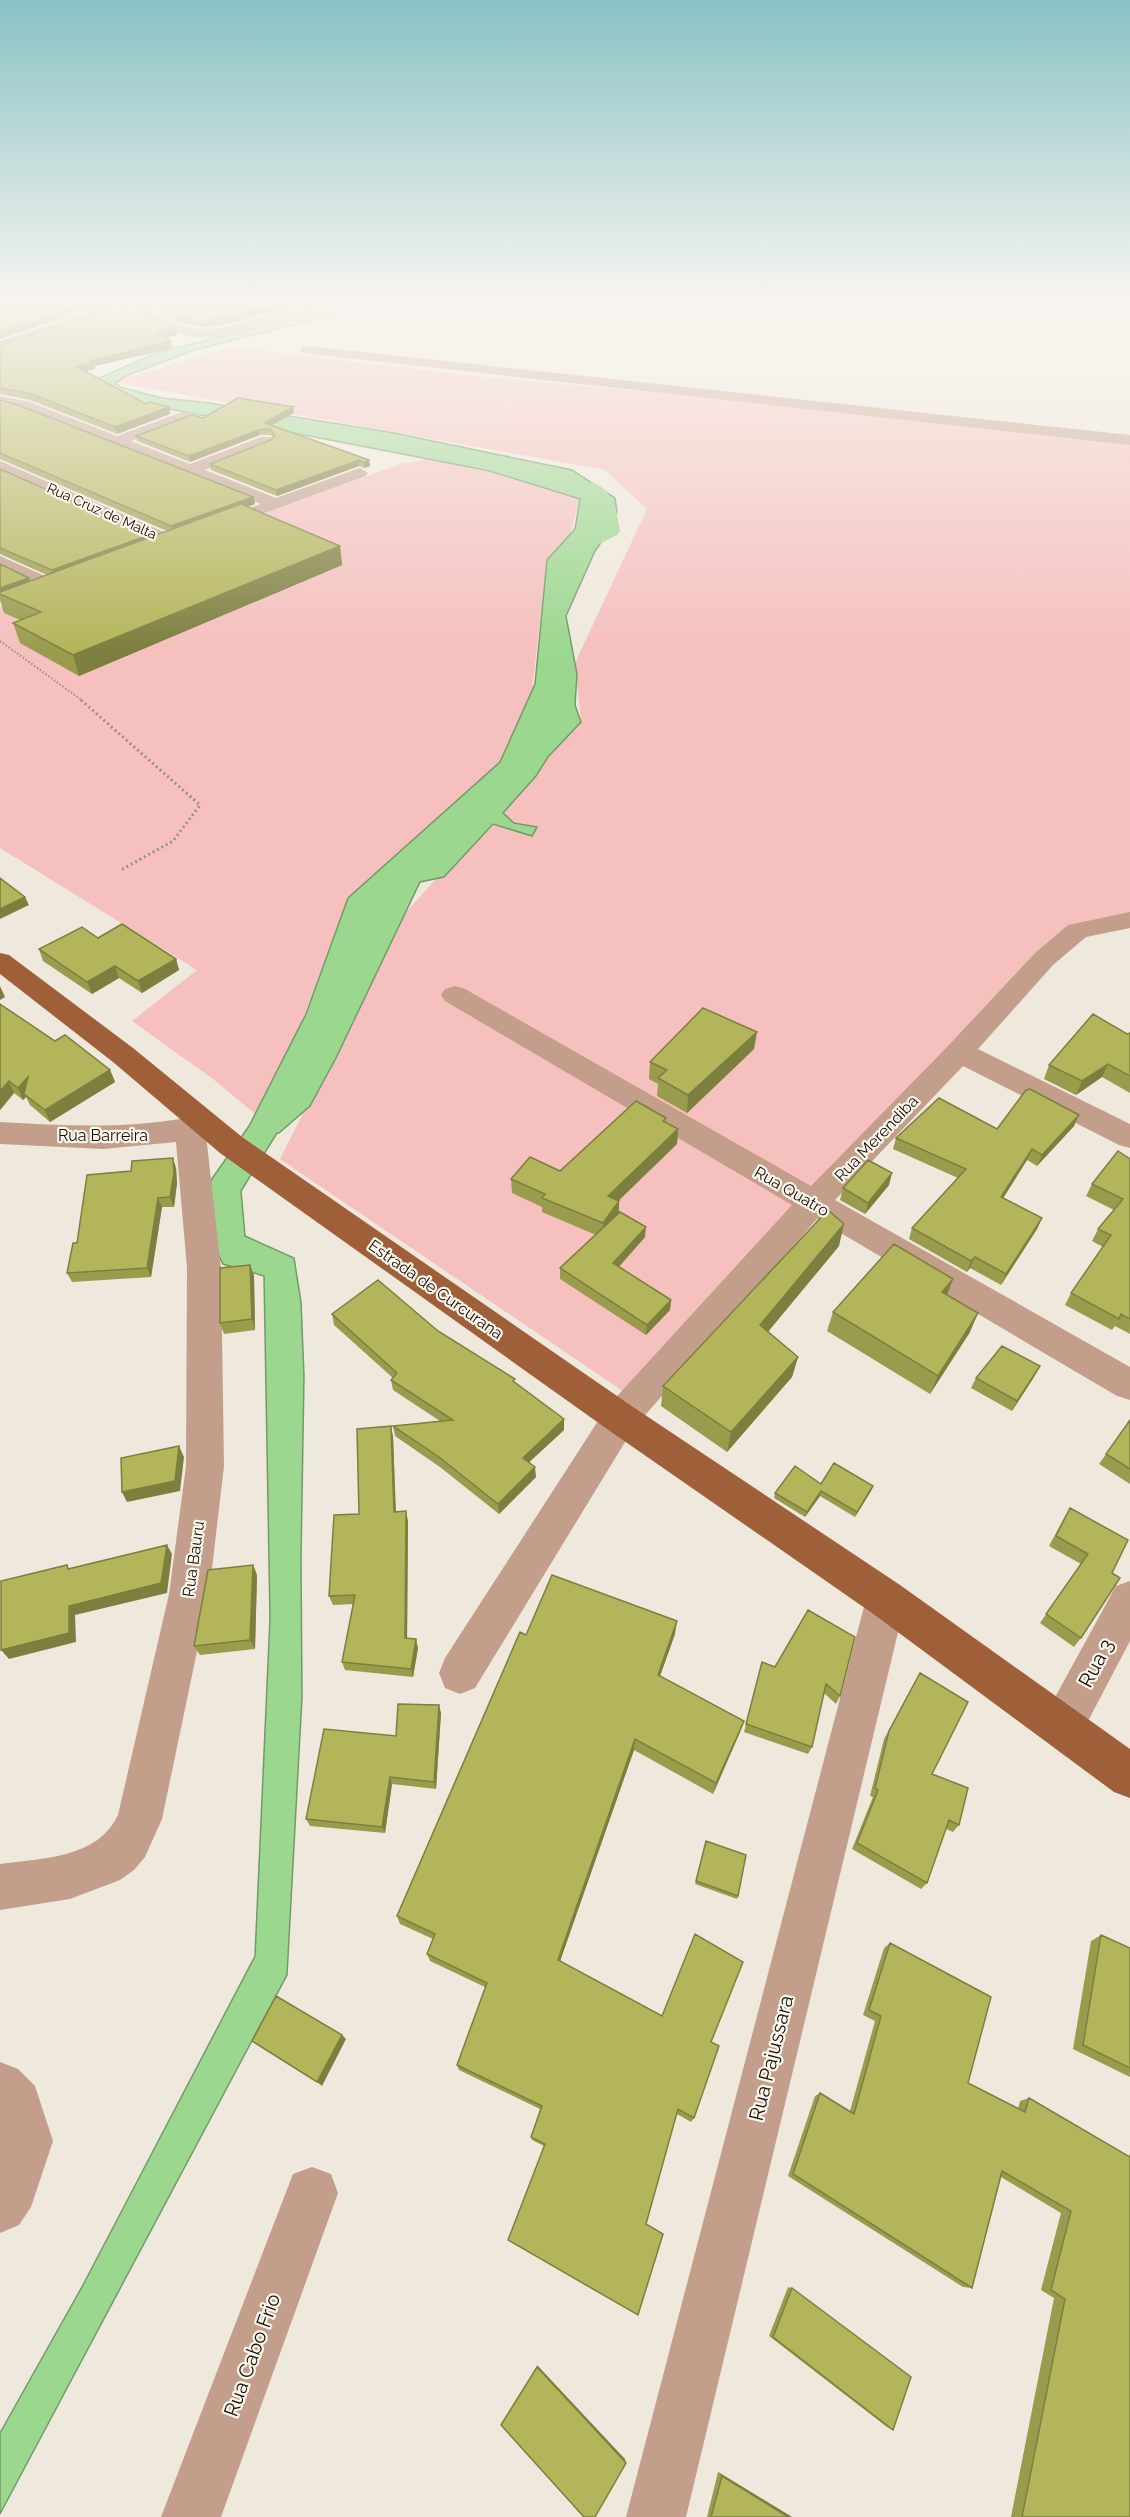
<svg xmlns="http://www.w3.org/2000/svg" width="1130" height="2517" font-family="Raleway,sans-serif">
<rect width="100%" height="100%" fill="#efe8dd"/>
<path fill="#f5c0be" d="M 230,347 L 476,376 L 947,420 L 1130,442 L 1130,914 L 1066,929 L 636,1400 L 280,1159 L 404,914 L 581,722 L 575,663 L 647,509 L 605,470 L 114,382 Z
M 428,459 L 490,471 L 580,498 L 570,535 L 547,560 L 532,690 L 500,762 L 348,898 L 265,1122 L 213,1079 L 132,1021 L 197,970 L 0,848 L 0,607 L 401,464 Z"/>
<path fill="#9cd78f" stroke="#739b68" stroke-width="1.5" d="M 369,300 L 392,300 L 195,350 L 128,375 L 115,383 L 120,387 L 162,398 L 210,403 L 394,433 L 572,470 L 615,498 L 617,512 L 602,541 L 595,551 L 566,616 L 577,674 L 575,705 L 581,722 L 548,757 L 536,776 L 503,813 L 514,823 L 537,827 L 532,836 L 493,824 L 444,877 L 420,882 L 336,1058 L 310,1106 L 279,1133 L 277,1133 L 241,1191 L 245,1236 L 294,1258 L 301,1302 L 304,1376 L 301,1559 L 302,1697 L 287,1975 L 0,2514 L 0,2433 L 83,2285 L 255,1956 L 270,1618 L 264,1276 L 223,1264 L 205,1228 L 211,1180 L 249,1126 L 306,1014 L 348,898 L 500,762 L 535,684 L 547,560 L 575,529 L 580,499 L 490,471 L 108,397 L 90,382 L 156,353 Z"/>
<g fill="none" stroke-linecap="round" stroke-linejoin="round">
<path fill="#9cd78f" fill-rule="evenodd" d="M 590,482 C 614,488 616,510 620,531 L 617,535 L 573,557 L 559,557 L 557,553 L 560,547 L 601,529 L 597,503 L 581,487 L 584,483 Z"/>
<path stroke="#97918a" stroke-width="2" stroke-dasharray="1.5 2" stroke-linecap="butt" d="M 0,641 L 83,701"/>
<path stroke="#97918a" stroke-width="3" stroke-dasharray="2 3" stroke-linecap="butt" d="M 81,700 L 200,805 L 173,841 L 121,870"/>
<path fill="#c39f8b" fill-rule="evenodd" d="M 119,300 C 153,300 169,330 203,329 C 249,329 305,295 346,300 L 344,303 C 307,313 230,342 193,337 C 168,333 148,317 127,305 L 0,350 L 0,341 Z
M 307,346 L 1130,435 L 1130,445 L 302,353 L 300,350 L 302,347 Z
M 0,396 L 30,402 L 117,436 L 182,412 L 192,412 L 194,415 L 192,418 L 131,441 L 190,464 L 261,437 L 271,437 L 274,440 L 271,443 L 205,470 L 276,498 L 354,470 L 360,468 L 368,473 L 366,476 L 215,531 L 209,530 L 206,526 L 209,522 L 261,504 L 21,409 L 0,404 Z
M 0,461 L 178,538 L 181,542 L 178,546 L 166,546 L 0,472 Z
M 0,556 L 59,582 L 61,586 L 59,590 L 45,590 L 0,568 Z
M 1130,912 L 1130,928 L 1086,937 L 1053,965 L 978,1049 L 1130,1124 L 1130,1148 L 1119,1145 L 963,1066 L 835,1200 L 1130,1367 L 1130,1400 L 1117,1396 L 817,1219 L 633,1429 L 475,1688 L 460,1694 L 445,1688 L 439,1673 L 445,1658 L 607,1407 L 792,1205 L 445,1001 L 441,995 L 445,989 L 455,986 L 465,989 L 811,1186 L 949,1045 L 1035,953 L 1068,925 Z
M 205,1114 L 216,1117 L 220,1125 L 216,1133 L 206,1135 L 221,1268 L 224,1466 L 209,1594 L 162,1819 L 145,1857 L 134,1870 L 120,1880 L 70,1899 L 0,1910 L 0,1864 C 42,1858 97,1859 118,1815 L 169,1594 L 186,1466 L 187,1268 L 176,1142 L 103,1149 L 0,1144 L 0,1122 C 69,1126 137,1130 205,1114 Z
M 886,1580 L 900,1585 L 906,1599 L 686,2517 L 626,2517 L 866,1599 L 872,1585 Z
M 1130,1581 L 1130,1641 L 1078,1740 L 1063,1746 L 1048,1740 L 1042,1725 L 1048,1710 L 1116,1586 Z
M 0,2062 L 18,2069 L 35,2086 L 53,2141 L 31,2207 L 19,2225 L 0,2233 Z
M 312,2167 L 331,2174 L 338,2193 L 221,2517 L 161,2517 L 293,2174 Z"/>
<path fill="#9e5f39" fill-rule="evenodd" d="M 0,953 L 9,955 L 133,1048 L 242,1137 L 633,1407 L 900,1585 L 1130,1749 L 1130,1798 L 1114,1792 L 872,1613 L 607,1429 L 220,1153 L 113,1062 L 0,974 Z"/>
</g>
<path fill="#9a9c4d" d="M 127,300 L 294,300 L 294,301 L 290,302 L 290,306 L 257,316 L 220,325 L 203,327 L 181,323 L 142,303 Z
M 176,329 L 177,335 L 164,338 L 171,341 L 172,348 L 95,366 L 95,369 L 86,371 L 146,404 L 169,407 L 170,414 L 117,434 L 30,400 L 0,394 L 0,346 Z
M 0,400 L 253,497 L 255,504 L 247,507 L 340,546 L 342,565 L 79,676 L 20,643 L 13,623 L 20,620 L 4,613 L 0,600 L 0,564 L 29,578 L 30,581 L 47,575 L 0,554 L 0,469 L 150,537 L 167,531 L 0,459 Z
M 293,407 L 294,413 L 272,425 L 369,460 L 370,466 L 364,468 L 359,466 L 277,496 L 211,470 L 210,464 L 271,440 L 273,437 L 271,435 L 260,435 L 190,462 L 137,441 L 136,436 L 203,418 Z
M 98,938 L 176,959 L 179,970 L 142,993 L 119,978 L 92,994 L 43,961 L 39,949 Z
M 0,1004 L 55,1041 L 110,1070 L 115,1082 L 50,1122 L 30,1105 L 26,1097 L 23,1100 L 14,1093 L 0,1110 Z
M 1130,1033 L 1130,1093 L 1102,1077 L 1076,1095 L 1044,1079 L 1049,1065 Z
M 754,1049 L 687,1113 L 657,1096 L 658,1084 L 649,1079 L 650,1062 Z
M 666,1118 L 666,1123 L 678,1129 L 677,1144 L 618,1200 L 619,1213 L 645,1237 L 619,1267 L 671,1300 L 670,1310 L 646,1335 L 560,1279 L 560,1268 L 596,1235 L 542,1212 L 542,1207 L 512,1193 L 511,1179 L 560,1171 Z
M 1074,1126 L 1037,1166 L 1027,1160 L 1003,1198 L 1042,1218 L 1037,1229 L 1001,1285 L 970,1268 L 967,1272 L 909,1239 L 912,1228 L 958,1178 L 893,1149 L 896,1138 L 997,1129 Z
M 1130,1159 L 1130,1334 L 1115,1326 L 1112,1330 L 1065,1305 L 1071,1293 L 1103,1247 L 1092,1241 L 1098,1229 L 1114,1210 L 1086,1196 L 1092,1184 Z
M 176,1168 L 177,1183 L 174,1207 L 162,1207 L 151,1277 L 72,1282 L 67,1273 Z
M 889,1185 L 865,1214 L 840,1200 L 843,1188 Z
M 839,1246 L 768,1332 L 798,1357 L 792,1377 L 727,1452 L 661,1406 L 663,1386 Z
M 250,1265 L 254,1276 L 255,1330 L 224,1334 L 220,1323 Z
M 947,1295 L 970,1332 L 930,1394 L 827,1331 L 833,1312 Z
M 332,1314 L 438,1331 L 515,1382 L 564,1419 L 564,1430 L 529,1462 L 536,1477 L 499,1514 L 440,1467 L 395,1436 L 393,1426 L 440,1421 L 393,1390 L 391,1380 L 393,1378 L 334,1325 Z
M 1034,1377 L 1012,1411 L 971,1388 L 976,1378 Z
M 1130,1420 L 1130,1484 L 1099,1464 Z
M 393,1436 L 396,1512 L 408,1521 L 407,1638 L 418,1648 L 413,1677 L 345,1670 L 342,1662 L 353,1604 L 333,1605 L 329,1596 L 359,1514 Z
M 821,1484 L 873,1486 L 871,1491 L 855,1517 L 820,1496 L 805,1517 L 774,1498 L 775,1493 Z
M 1070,1508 L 1112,1573 L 1081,1638 L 1074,1647 L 1040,1623 L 1081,1564 L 1049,1546 L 1064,1518 Z
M 253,1565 L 257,1575 L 255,1649 L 200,1655 L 194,1646 Z
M 808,1610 L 840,1696 L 836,1704 L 824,1693 L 812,1747 L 808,1754 L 744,1732 L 762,1662 L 775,1667 Z
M 675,1634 L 660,1676 L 740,1732 L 713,1794 L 634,1750 L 560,1961 L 711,2042 L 694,2118 L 691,2122 L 677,2114 L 646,2224 L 638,2315 L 544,2146 L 532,2140 L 531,2137 L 540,2109 L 459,2070 L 457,2065 L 485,1987 L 430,1961 L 427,1954 L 433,1939 L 400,1924 L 397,1916 L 526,1635 Z
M 915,1681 L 932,1774 L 959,1825 L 953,1832 L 946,1829 L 927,1883 L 921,1889 L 852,1849 L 873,1797 L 870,1796 L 884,1739 Z
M 441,1713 L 436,1789 L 392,1784 L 385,1833 L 310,1826 L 306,1819 L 396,1736 Z
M 706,1841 L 738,1896 L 737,1899 L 695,1884 Z
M 1101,1935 L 1130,1948 L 1130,2077 L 1073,2049 L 1091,1941 Z
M 890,1943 L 968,2083 L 1018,2109 L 1020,2101 L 1029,2098 L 1129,2157 L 1130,2152 L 1130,2517 L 1011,2517 L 1054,2298 L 1041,2290 L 1061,2213 L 1001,2177 L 972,2288 L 963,2287 L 788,2176 L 815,2096 L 820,2093 L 850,2111 L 875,2021 L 863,2015 L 884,1948 Z
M 788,2287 L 792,2288 L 893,2430 L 887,2427 L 769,2336 Z
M 718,2472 L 792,2517 L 707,2517 Z"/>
<path fill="#7d7f3f" d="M 95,300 L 114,300 L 0,339 L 0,332 Z
M 281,300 L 294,300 L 294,301 L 290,302 L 290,306 L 257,316 L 220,325 L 203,327 L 202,321 Z
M 176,329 L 177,335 L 158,339 L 156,333 Z
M 171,341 L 172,348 L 95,366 L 95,369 L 78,373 L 77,367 L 90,361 Z
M 169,407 L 170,414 L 117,434 L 115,427 Z
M 293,407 L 294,413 L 266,428 L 265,423 Z
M 259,430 L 260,435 L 190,462 L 189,456 Z
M 359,460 L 359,466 L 277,496 L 276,490 Z
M 369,460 L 370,466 L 364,468 L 364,463 Z
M 253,497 L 255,504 L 173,534 L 171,526 Z
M 149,535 L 151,542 L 54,578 L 52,570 Z
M 340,546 L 342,565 L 79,676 L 73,655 Z
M 29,578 L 31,586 L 0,594 L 0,588 Z
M 25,897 L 29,905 L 0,919 L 0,909 Z
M 176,959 L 179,970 L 142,993 L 138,981 Z
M 115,966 L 119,978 L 92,994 L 87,982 Z
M 0,986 L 5,997 L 0,1000 Z
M 757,1032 L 754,1049 L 687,1113 L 688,1095 Z
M 1108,1064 L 1102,1077 L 1076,1095 L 1082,1081 Z
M 110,1070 L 115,1082 L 50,1122 L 45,1110 Z
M 28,1077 L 24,1094 L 26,1097 L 23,1100 L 18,1088 Z
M 9,1081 L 14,1093 L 0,1110 L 0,1091 Z
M 1079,1115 L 1074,1126 L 1037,1166 L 1042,1155 Z
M 678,1129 L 677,1144 L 608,1211 L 608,1196 Z
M 1032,1149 L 1027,1160 L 997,1208 L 1001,1197 Z
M 173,1158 L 176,1168 L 177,1183 L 174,1207 L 170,1197 Z
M 892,1173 L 889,1185 L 865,1214 L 868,1203 Z
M 158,1198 L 162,1207 L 151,1277 L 147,1268 Z
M 619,1201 L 619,1215 L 603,1237 L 603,1223 Z
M 1042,1218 L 1037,1229 L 1001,1285 L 1006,1274 Z
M 844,1224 L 839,1246 L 756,1346 L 760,1325 Z
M 646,1227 L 645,1237 L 612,1274 L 613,1263 Z
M 975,1257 L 970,1268 L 967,1272 L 971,1261 Z
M 250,1265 L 254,1276 L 255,1330 L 252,1319 Z
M 953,1279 L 946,1298 L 942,1292 Z
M 671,1300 L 670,1310 L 646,1335 L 647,1325 Z
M 978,1313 L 970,1332 L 930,1394 L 938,1376 Z
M 798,1357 L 792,1377 L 727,1452 L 731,1432 Z
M 1040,1366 L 1034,1377 L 1012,1411 L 1017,1401 Z
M 564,1419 L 564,1430 L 523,1468 L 523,1458 Z
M 391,1426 L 393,1436 L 396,1522 L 394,1512 Z
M 179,1446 L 184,1457 L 180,1491 L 127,1502 L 122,1492 Z
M 535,1467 L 536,1477 L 499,1514 L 498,1504 Z
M 873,1486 L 871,1491 L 855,1517 L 857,1512 Z
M 821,1491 L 820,1496 L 805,1517 L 807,1512 Z
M 406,1511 L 408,1521 L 407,1647 L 405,1638 Z
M 167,1545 L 172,1554 L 167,1593 L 75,1615 L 76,1642 L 9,1659 L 1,1650 L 69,1606 Z
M 253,1565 L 257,1575 L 255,1649 L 250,1640 Z
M 677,1621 L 675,1634 L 656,1687 L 658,1675 Z
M 416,1639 L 418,1648 L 413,1677 L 411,1669 Z
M 439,1705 L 441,1713 L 436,1789 L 434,1782 Z
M 744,1721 L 740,1732 L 713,1794 L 716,1783 Z
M 635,1739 L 634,1750 L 558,1967 L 558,1960 Z
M 390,1777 L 392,1784 L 385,1833 L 382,1827 Z
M 342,2035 L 346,2039 L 322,2086 L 317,2082 Z
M 537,2365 L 625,2459 L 626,2463 L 537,2367 Z
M 718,2472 L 792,2517 L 788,2517 L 722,2476 Z"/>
<path fill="#b3b55a" stroke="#7d7f3f" stroke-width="1.5" d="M 0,300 L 95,300 L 0,332 Z
M 147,300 L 289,300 L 256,310 L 219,319 L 202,321 L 180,317 Z
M 125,302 L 176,329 L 156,333 L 171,341 L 90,361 L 94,363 L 77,367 L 146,404 L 150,402 L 169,407 L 115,427 L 29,393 L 0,388 L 0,346 Z
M 238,398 L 293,407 L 265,423 L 369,460 L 364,463 L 359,460 L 276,490 L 210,464 L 271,440 L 275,435 L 270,429 L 259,430 L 189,456 L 136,436 L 192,415 L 203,418 Z
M 0,400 L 18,405 L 253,497 L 171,526 L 0,453 Z
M 0,469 L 149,535 L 52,570 L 0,548 Z
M 241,504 L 340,546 L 73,655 L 13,623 L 41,612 L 0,594 L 0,592 Z
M 0,564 L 29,578 L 0,588 Z
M 0,878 L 25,897 L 0,909 Z
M 122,924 L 176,959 L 138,981 L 115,966 L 87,982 L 39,949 L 82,927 L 98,938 Z
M 0,1004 L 55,1041 L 65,1035 L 110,1070 L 45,1110 L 24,1094 L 28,1077 L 18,1088 L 9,1081 L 0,1091 Z
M 703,1008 L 757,1032 L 688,1095 L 658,1078 L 667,1070 L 650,1062 Z
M 1093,1014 L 1127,1034 L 1130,1033 L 1130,1076 L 1108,1064 L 1082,1081 L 1049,1065 Z
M 1030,1089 L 1079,1115 L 1042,1155 L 1032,1149 L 1001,1197 L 1042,1218 L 1006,1274 L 975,1257 L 971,1261 L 912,1228 L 966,1169 L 896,1138 L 939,1098 L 997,1129 L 1026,1090 Z
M 636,1101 L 666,1118 L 663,1121 L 678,1129 L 608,1196 L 619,1201 L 603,1223 L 542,1198 L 545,1194 L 511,1179 L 530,1157 L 560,1171 Z
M 1118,1151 L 1130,1159 L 1130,1319 L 1121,1314 L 1119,1319 L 1071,1293 L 1111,1235 L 1098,1229 L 1123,1199 L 1092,1184 Z
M 173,1158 L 174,1173 L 170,1197 L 158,1198 L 147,1268 L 67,1273 L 73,1243 L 77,1243 L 87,1175 L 131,1171 L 132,1161 Z
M 868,1160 L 892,1173 L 868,1203 L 843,1188 Z
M 828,1210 L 844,1224 L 760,1325 L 798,1357 L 731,1432 L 663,1386 Z
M 620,1212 L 646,1227 L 613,1263 L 671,1300 L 647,1325 L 560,1268 Z
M 894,1244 L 953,1279 L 942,1292 L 978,1313 L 938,1376 L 833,1312 Z
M 250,1265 L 252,1319 L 220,1323 L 220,1268 Z
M 378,1280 L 438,1331 L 515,1379 L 513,1381 L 564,1419 L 523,1458 L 535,1467 L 498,1504 L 439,1457 L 393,1426 L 453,1420 L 391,1380 L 397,1373 L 332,1314 Z
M 1002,1346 L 1040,1366 L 1017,1401 L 976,1378 Z
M 1130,1420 L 1130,1469 L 1106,1454 Z
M 391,1426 L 394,1512 L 406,1511 L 405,1638 L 416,1639 L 411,1669 L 342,1662 L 355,1595 L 329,1596 L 334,1515 L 359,1514 L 357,1429 Z
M 179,1446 L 175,1481 L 122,1492 L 121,1458 Z
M 834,1463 L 873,1486 L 857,1512 L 821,1491 L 807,1512 L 775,1493 L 795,1466 L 821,1484 Z
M 1070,1508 L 1128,1540 L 1112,1573 L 1120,1578 L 1081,1638 L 1046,1614 L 1088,1554 L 1056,1536 Z
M 167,1545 L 161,1583 L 69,1606 L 69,1633 L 1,1650 L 1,1581 L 67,1565 L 68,1569 Z
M 253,1565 L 250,1640 L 194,1646 L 208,1570 Z
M 552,1575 L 677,1621 L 658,1675 L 744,1721 L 716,1783 L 635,1739 L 558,1960 L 662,2016 L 695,1934 L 743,1962 L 711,2042 L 719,2046 L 694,2118 L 678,2109 L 646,2224 L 663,2234 L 638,2315 L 508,2240 L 545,2144 L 531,2137 L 542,2106 L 457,2065 L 487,1983 L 427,1954 L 435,1934 L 397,1916 L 520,1632 L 526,1635 Z
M 808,1610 L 855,1637 L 840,1696 L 826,1684 L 812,1747 L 746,1724 L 762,1662 L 775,1667 Z
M 920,1673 L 968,1702 L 932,1774 L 968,1788 L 959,1825 L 949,1820 L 927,1883 L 857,1843 L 878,1790 L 875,1788 L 889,1731 Z
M 398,1704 L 439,1705 L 434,1782 L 390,1777 L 382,1827 L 306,1819 L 324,1729 L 396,1736 Z
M 706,1841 L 746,1855 L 738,1896 L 696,1881 Z
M 1101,1935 L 1130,1948 L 1130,2068 L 1083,2045 Z
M 890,1943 L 991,1997 L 968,2083 L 1025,2112 L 1029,2098 L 1130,2157 L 1130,2517 L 1022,2517 L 1065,2299 L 1051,2290 L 1071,2211 L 1002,2171 L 972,2288 L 793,2174 L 820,2093 L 854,2114 L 881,2016 L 869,2010 Z
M 276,1996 L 342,2035 L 317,2082 L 252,2041 Z
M 792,2288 L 911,2377 L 893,2430 L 773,2337 Z
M 537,2367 L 626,2463 L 595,2517 L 584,2517 L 501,2425 Z
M 722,2476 L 788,2517 L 711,2517 Z"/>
<linearGradient id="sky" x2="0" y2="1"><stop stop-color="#89c2c4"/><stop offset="0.46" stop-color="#f8f5f0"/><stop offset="1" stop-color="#f8f5f0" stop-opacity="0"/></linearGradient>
<rect width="1130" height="652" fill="url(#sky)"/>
<g text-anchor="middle" stroke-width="4.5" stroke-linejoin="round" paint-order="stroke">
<g font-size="14" fill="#13100d" stroke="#fcf6ea">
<text transform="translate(102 511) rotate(24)" y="5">Rua Cruz de Malta</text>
</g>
<g font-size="16" fill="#13100d" stroke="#fcf6ea">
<text x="103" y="1141">Rua Barreira</text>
<text transform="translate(876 1138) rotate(-46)" y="6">Rua Merendiba</text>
<text transform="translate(792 1191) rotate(30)" y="6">Rua Quatro</text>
<text transform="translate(436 1289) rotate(35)" y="6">Estrada de Curcurana</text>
<text transform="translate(193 1559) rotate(-82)" y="6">Rua Bauru</text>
</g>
<g font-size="20" fill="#13100d" stroke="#fcf6ea">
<text transform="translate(1096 1663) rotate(-62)" y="7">Rua 3</text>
<text transform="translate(771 2058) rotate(-76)" y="7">Rua Pajussara</text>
<text transform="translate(252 2355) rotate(-70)" y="7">Rua Cabo Frio</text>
</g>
</g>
</svg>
